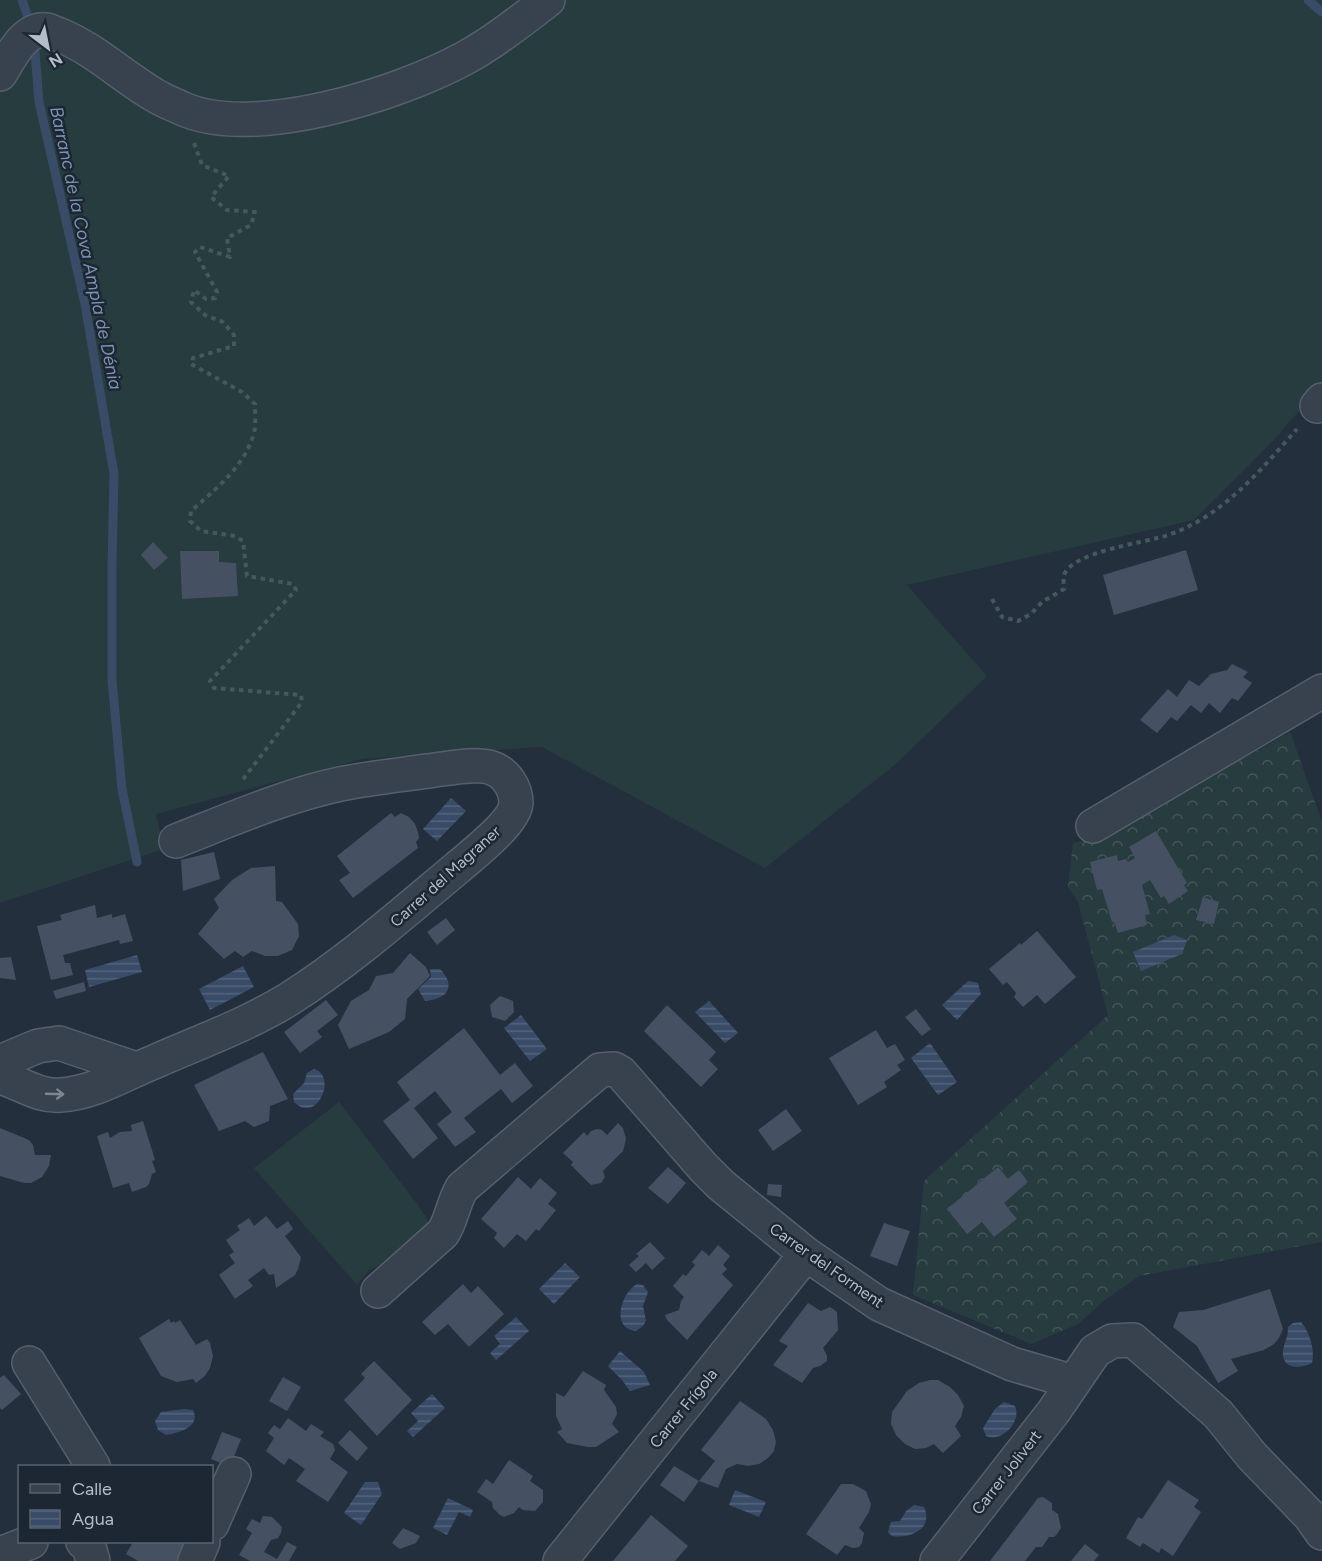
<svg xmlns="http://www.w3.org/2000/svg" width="1322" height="1561" font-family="Figtree,sans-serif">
<defs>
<pattern id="forest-crowns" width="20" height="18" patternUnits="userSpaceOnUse" patternTransform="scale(1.5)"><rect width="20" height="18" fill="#263c3f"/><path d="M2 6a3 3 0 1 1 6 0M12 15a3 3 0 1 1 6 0" fill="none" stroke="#435659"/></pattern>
<pattern id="water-rules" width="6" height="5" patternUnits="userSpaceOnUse" patternTransform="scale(1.5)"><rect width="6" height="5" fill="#394c67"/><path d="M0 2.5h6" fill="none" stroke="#53647b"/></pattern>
</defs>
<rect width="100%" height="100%" fill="#242f3e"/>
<path fill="#263c3f" d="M 0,0 L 1322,0 L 1322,385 L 1271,443 L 1194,520 L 907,585 L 987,676 L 897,763 L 765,868 L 542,747 L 362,759 L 156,814 L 164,849 L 0,903 Z
M 339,1102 L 418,1205 L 433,1228 L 389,1266 L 382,1264 L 368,1271 L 357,1285 L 254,1168 Z"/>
<path fill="url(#forest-crowns)" d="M 1290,732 L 1322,822 L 1322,1242 L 1139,1276 L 1105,1300 L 1078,1324 L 1031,1344 L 913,1295 L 924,1181 L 1108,1015 L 1078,902 L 1068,887 L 1073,843 L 1110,835 Z"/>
<path fill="url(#water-rules)" d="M 451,798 L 466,811 L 437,841 L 423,829 Z
M 1174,935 L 1187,940 L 1182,954 L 1141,971 L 1133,952 Z
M 137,955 L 142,972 L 89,987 L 85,970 Z
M 243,966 L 254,987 L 210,1010 L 199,989 Z
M 430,969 L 440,969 C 457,987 447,999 425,1001 L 418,989 L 431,977 Z
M 968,981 L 978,983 L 981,994 L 957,1020 L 942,1005 Z
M 709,1001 L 738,1033 L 725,1043 L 695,1012 Z
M 521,1015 L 547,1049 L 530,1061 L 504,1028 Z
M 930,1043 L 957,1082 L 938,1095 L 911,1058 Z
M 314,1069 C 338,1076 317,1125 294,1102 L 293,1094 L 304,1083 L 307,1073 Z
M 565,1263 L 580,1277 L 554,1304 L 539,1289 Z
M 637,1284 L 643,1285 L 648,1292 L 643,1306 L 646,1321 L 643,1326 L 636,1331 C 610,1329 621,1293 637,1284 Z
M 516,1317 L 529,1331 L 496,1360 L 490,1353 L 500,1344 L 494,1336 Z
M 1301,1322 C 1310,1332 1315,1351 1312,1363 C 1301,1369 1281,1370 1283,1351 C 1284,1342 1288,1339 1288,1327 L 1293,1323 Z
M 620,1351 L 644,1372 L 650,1385 L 630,1391 L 622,1380 L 608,1366 Z
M 432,1394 L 445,1408 L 413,1437 L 407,1431 L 418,1421 L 411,1413 Z
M 1004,1402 L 1015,1406 C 1022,1421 1002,1443 986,1436 L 983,1428 L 995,1409 Z
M 184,1409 L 193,1410 C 201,1427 179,1433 166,1435 L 158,1430 L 155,1421 L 161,1412 Z
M 365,1482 L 378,1482 L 382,1494 L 361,1525 L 344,1513 Z
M 735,1490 L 766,1502 L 759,1517 L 729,1505 Z
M 448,1498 L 473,1510 L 470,1517 L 459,1512 L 447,1535 L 433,1528 Z
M 914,1505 L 924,1507 C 934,1529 910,1539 892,1536 L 888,1532 L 891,1522 L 900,1521 L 906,1511 Z"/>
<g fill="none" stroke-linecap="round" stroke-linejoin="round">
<path stroke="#394c67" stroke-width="9" d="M 22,0 L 31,26
M 1308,0 L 1322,12
M 34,40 L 39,102 L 85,304 L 114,474 L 112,567 L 112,680 L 122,789 L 137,862"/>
</g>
<path fill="#455162" d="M 153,542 L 168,558 L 154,570 L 141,555 Z
M 1186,550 L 1198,590 L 1114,615 L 1103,575 Z
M 180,551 L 219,551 L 219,562 L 236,563 L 238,596 L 182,599 Z
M 1232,664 L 1248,672 L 1243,677 L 1252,683 L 1238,701 L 1232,698 L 1220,713 L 1209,703 L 1201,713 L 1191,705 L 1177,721 L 1171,717 L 1157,733 L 1140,720 L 1168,689 L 1177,697 L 1189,680 L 1199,686 L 1211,674 L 1227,670 Z
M 391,813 L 395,817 L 401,813 L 409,817 L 415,824 L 418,832 L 419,838 L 416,842 L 418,848 L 353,898 L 339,880 L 350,873 L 337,856 Z
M 1156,831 L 1187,883 L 1184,885 L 1188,891 L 1169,904 L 1164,896 L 1161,898 L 1150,880 L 1142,885 L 1150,914 L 1145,915 L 1147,925 L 1118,933 L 1114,922 L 1112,922 L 1102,889 L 1097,890 L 1090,862 L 1117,855 L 1118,861 L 1126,859 L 1128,862 L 1135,858 L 1129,847 Z
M 214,852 L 220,879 L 183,891 L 181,860 Z
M 275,866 L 276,901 L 282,902 L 298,924 L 299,936 L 292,950 L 278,956 L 265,956 L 252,951 L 243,957 L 235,951 L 224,959 L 198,934 L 219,908 L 214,899 L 232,880 L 251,868 Z
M 1203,897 L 1219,902 L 1214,924 L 1196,920 Z
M 95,905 L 97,918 L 112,914 L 112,918 L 125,914 L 133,941 L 120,944 L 119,940 L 63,955 L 65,963 L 70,963 L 73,975 L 51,980 L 37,926 L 62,920 L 60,915 Z
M 446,918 L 455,930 L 437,945 L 427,932 Z
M 1037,931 L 1076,977 L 1045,1004 L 1037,995 L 1023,1007 L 1014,997 L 1016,993 L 1007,982 L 1003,985 L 989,969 L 1020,943 L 1021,945 Z
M 410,953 L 426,967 L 430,976 L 407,999 L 405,1019 L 389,1032 L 349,1049 L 338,1025 L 351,1001 L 369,990 L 376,976 L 393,973 Z
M 11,957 L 16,980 L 0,978 L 0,958 Z
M 84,982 L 86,991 L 56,999 L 53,991 Z
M 500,996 L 513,1001 L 514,1012 L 505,1021 L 492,1017 L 490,1005 Z
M 326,1000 L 338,1015 L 317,1031 L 322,1037 L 300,1053 L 284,1032 Z
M 667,1005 L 716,1052 L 709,1060 L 718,1069 L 701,1087 L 644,1031 Z
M 916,1009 L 931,1029 L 922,1036 L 905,1017 Z
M 464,1028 L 500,1075 L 515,1063 L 533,1086 L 512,1103 L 501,1089 L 464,1118 L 476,1132 L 455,1147 L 437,1124 L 452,1112 L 435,1091 L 414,1108 L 438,1138 L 413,1159 L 383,1121 L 410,1100 L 397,1082 Z
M 876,1030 L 887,1048 L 895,1044 L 905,1060 L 897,1065 L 901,1070 L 884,1082 L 887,1087 L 858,1105 L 829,1058 Z
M 263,1052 L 288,1099 L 270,1106 L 269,1121 L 254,1127 L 245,1121 L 219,1131 L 194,1085 Z
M 786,1109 L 802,1131 L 773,1151 L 758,1130 Z
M 143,1121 L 155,1160 L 152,1161 L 156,1172 L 152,1174 L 149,1184 L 146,1187 L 132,1192 L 129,1183 L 113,1188 L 97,1136 L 108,1132 L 110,1138 L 120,1132 L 132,1131 L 131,1125 Z
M 618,1123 L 623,1128 L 626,1139 L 623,1151 L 603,1171 L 605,1177 L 601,1183 L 591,1185 L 571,1165 L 573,1162 L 563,1153 L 584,1132 L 587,1136 L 591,1131 L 597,1129 L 602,1130 L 607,1135 Z
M 0,1128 L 29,1140 L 33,1145 L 35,1155 L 51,1155 L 49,1166 L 42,1177 L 31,1183 L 24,1183 L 0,1176 Z
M 668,1167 L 686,1183 L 668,1204 L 648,1188 Z
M 998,1167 L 1008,1179 L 1019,1170 L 1028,1182 L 1004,1203 L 1017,1219 L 994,1237 L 982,1222 L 967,1234 L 947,1209 Z
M 518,1177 L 531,1189 L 540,1178 L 557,1193 L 548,1204 L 556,1210 L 539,1231 L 536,1229 L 526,1241 L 517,1234 L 504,1248 L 494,1238 L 497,1233 L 481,1219 Z
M 768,1184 L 782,1185 L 781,1197 L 767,1195 Z
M 266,1216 L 277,1229 L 288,1221 L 293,1229 L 285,1236 L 301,1257 L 298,1269 L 295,1275 L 276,1288 L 274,1274 L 269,1275 L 264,1268 L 248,1280 L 253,1286 L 235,1299 L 219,1275 L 235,1263 L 229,1255 L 234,1252 L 226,1240 L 240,1230 L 237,1226 L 249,1218 L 254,1226 Z
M 884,1223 L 910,1231 L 897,1266 L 870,1256 Z
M 650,1242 L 665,1258 L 652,1270 L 646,1263 L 636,1272 L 629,1265 L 639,1256 L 636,1254 Z
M 718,1245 L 730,1256 L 723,1265 L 727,1269 L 722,1274 L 733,1285 L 687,1340 L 667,1320 L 665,1315 L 679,1310 L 681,1301 L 684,1297 L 673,1286 L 683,1274 L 686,1276 L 695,1265 L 692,1262 L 702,1250 L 709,1256 Z
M 463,1284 L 471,1293 L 478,1286 L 504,1314 L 469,1347 L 448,1324 L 435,1335 L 422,1322 Z
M 1270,1289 L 1283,1329 L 1279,1338 L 1274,1344 L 1264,1350 L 1231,1359 L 1238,1371 L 1218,1383 L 1197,1346 L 1173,1327 L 1179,1312 L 1203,1310 Z
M 808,1303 L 821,1311 L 830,1307 L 837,1312 L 838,1330 L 823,1348 L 827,1356 L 827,1361 L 820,1366 L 813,1368 L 802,1383 L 773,1365 L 788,1346 L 779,1341 Z
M 169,1319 L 171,1323 L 174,1321 L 175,1323 L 180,1320 L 196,1345 L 207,1339 L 210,1343 L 213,1356 L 210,1368 L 205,1376 L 196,1383 L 193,1379 L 177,1382 L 161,1376 L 139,1338 Z
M 374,1361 L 412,1400 L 377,1436 L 344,1400 L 365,1378 L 361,1374 Z
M 583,1371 L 606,1385 L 604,1390 L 616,1407 L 617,1414 L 612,1424 L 619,1432 L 596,1447 L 588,1447 L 567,1443 L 557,1432 L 562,1429 L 556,1416 L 556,1393 L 564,1397 Z
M 4,1375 L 21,1394 L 2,1410 L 0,1408 L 0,1378 Z
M 283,1377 L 301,1387 L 287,1411 L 269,1401 Z
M 930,1380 L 938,1380 L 950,1387 L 958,1395 L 964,1406 L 961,1417 L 955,1426 L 961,1436 L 943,1453 L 934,1444 L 926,1448 L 915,1449 L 905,1444 L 896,1435 L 891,1424 L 892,1412 L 907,1391 L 919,1383 Z
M 740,1401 L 766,1419 L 773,1430 L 776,1442 L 774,1451 L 768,1458 L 759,1464 L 748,1466 L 737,1464 L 726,1469 L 718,1488 L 699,1481 L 684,1502 L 660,1485 L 674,1466 L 699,1481 L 715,1461 L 701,1450 Z
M 288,1418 L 306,1431 L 311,1424 L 324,1432 L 320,1436 L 333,1444 L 335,1450 L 330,1459 L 348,1472 L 328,1502 L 296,1481 L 305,1469 L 289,1458 L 284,1465 L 266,1451 L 274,1438 L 268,1433 L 274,1425 L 280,1429 Z
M 350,1430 L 368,1448 L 357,1461 L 338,1443 Z
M 222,1432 L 241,1439 L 230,1467 L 211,1459 Z
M 509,1460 L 533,1476 L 530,1481 L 543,1490 L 543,1502 L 535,1511 L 523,1510 L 519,1507 L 514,1513 L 504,1517 L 500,1515 L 493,1508 L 492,1502 L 477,1492 L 486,1479 L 493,1484 Z
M 1168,1480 L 1199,1500 L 1194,1507 L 1201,1512 L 1173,1556 L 1161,1548 L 1159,1553 L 1143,1543 L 1140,1547 L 1126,1538 L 1138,1517 L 1142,1519 Z
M 841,1484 L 853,1484 L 866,1491 L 871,1504 L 869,1512 L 859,1528 L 864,1533 L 862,1543 L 859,1547 L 853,1548 L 845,1545 L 837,1555 L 806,1534 Z
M 1043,1497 L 1052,1503 L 1052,1510 L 1058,1514 L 1061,1528 L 1057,1534 L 1054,1537 L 1049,1537 L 1042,1547 L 1036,1547 L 1025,1561 L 990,1561 L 1038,1498 Z
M 651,1515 L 688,1546 L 675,1561 L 613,1561 Z
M 263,1516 L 272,1517 L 282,1527 L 281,1533 L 278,1538 L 271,1540 L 264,1552 L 277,1559 L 287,1542 L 297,1547 L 289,1561 L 250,1561 L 239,1555 L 252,1533 L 246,1529 L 252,1519 L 260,1523 Z
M 403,1528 L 420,1536 L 416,1543 L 400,1549 L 392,1543 Z
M 133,1542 L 191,1542 L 179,1561 L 138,1561 L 126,1554 Z
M 1085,1544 L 1099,1555 L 1094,1561 L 1071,1561 Z"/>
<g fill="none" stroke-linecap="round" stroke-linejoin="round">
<g stroke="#565f6c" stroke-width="36">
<path id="minor" d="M 0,74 C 10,58 24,27 47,30 C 51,31 56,34 60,35 C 96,50 123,77 156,96 C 164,101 173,104 181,108 C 253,141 399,94 465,58 C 494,42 522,20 548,0
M 1317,406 L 1322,400
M 1093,826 L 1322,691
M 0,1062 L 38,1046 L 59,1043 L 136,1069
M 0,1077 C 21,1083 38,1097 61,1095 C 94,1093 124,1074 154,1062 C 199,1042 247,1025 289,999 C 349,961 402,914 457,868 C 471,856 515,822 516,803 C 516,788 506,773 492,768 C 477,762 445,769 428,771 C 399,775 369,778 340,784 C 284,796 230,820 176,841
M 378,1291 L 443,1233 C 452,1219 453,1203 462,1188 L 600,1070 L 614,1069 L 621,1073 L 703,1167 L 721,1185 L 806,1254 L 879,1304 L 1012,1364 L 1074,1382
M 29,1363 L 93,1466
M 212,1524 L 234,1474
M 83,1542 L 89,1547 L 93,1561
M 0,1554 L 31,1542
M 195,1561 L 203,1542
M 560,1561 L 806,1254
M 937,1561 L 1054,1411 L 1095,1351 L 1112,1341 L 1133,1340 L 1218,1414 L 1252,1456 L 1310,1516 L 1322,1533"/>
</g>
<path stroke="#44595c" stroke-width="4" stroke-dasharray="4.5 4.5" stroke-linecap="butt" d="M 194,143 L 202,165 L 229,176 L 211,197 L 227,210 L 255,212 L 251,225 L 227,238 L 230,257 L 200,247 L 195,252 L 217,292 L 215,298 L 206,299 L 194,290 L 191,302 L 205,315 L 223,322 L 234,335 L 234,346 L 193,358 L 191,364 L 242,392 L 255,404 C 255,413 256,424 254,433 C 244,467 217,488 191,511 L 190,521 L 201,531 L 235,536 L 243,541 L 247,576 L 293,584 L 296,590 L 210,681 L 214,688 L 301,695 L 302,702 L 241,782
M 992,599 L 1002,617 L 1018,621 L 1031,614 L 1042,602 L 1064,589 C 1064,585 1063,579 1064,575 C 1073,551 1145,543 1168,535 C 1222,517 1261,470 1297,429"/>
<use href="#minor" stroke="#38414e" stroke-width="33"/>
</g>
<defs><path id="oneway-shaft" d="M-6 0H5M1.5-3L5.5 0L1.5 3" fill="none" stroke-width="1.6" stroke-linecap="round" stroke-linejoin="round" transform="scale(1.5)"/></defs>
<use stroke="#7c8592" href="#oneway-shaft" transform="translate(55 1094) rotate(2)"/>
<g text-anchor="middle" stroke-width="5" stroke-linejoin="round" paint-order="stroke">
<g font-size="16" fill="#b4bcc9" stroke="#1d2633">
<text transform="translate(445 876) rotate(-42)" y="6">Carrer del Magraner</text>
<text transform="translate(827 1265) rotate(35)" y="6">Carrer del Forment</text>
<text transform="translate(683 1408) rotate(-51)" y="6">Carrer Frígola</text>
<text transform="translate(1006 1472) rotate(-52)" y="6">Carrer Jolivert</text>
</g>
<g font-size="18" font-style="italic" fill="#7c92b1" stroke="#1d2633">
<text transform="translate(86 248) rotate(78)" y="6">Barranc de la Cova Ampla de Dénia</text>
</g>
</g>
<rect x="18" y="1465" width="195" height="78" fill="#1d2633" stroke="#59626f" stroke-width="1.5"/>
<rect x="30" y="1484" width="30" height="9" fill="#38414e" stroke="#59626f" stroke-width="1.5"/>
<text x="72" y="1495" font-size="18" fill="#b4bcc9">Calle</text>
<rect x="30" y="1510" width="30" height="18" fill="url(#water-rules)" stroke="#59626f" stroke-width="1.5"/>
<text x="72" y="1525" font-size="18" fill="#b4bcc9">Agua</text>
<g transform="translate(48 48) rotate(148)" stroke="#1d2633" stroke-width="4.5" paint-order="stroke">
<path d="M0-4.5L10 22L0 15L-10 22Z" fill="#b4bcc9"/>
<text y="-9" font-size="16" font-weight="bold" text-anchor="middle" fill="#b4bcc9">N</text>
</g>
</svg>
